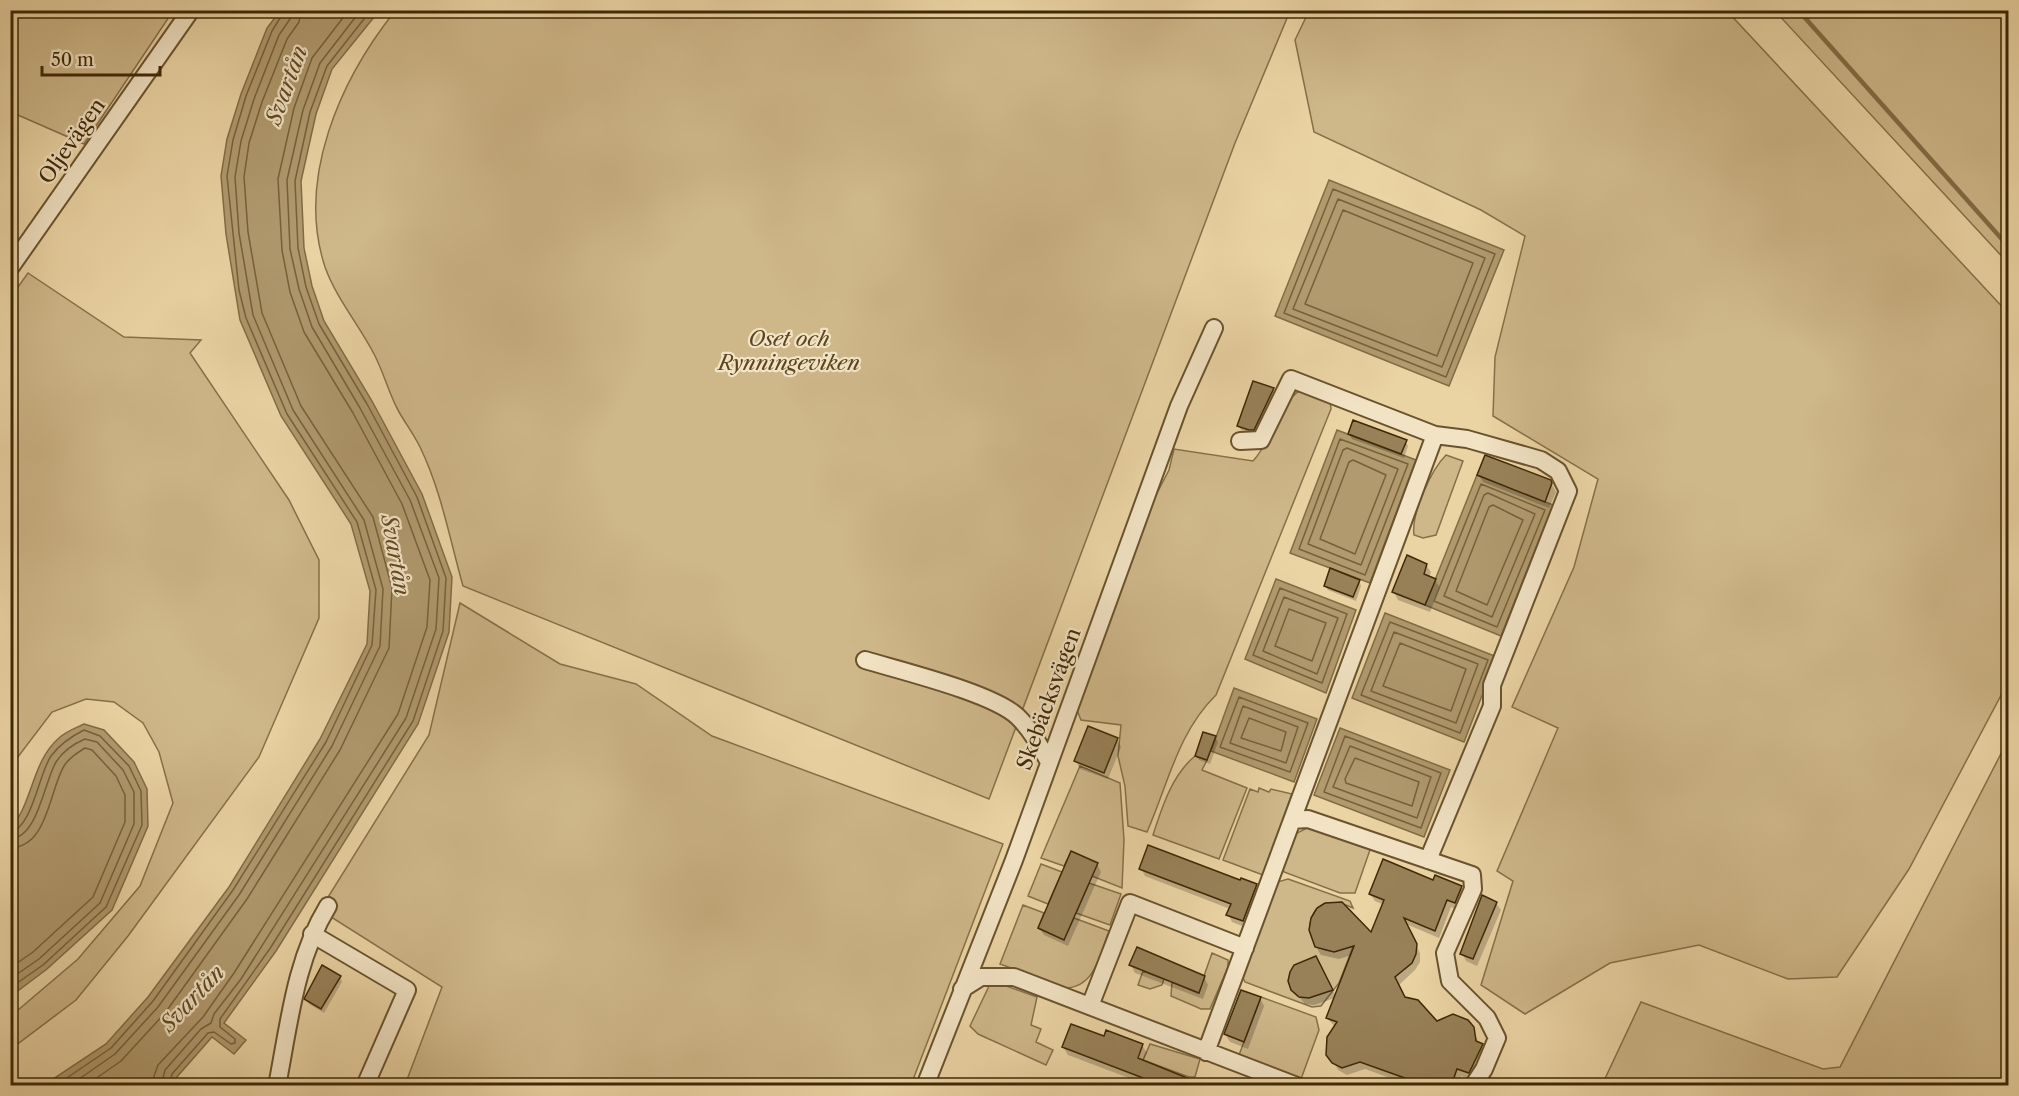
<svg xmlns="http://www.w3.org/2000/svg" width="2019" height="1096" font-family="'Libre Caslon Text',serif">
<rect width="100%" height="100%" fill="#ebd4a4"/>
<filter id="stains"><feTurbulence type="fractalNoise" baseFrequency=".00333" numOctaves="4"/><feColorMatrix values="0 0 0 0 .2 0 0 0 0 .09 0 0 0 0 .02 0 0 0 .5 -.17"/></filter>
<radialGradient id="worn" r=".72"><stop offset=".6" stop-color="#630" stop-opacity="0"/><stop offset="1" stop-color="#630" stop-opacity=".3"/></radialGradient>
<path fill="#ceb789" stroke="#867048" stroke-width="1.5" d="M 10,11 L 11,10 L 173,11 L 84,144 L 11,112 Z
M 395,11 L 1290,11 L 1235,143 L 989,799 L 463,586 C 450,540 441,490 420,447 C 414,435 406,424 399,412 C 389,394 384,373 374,354 C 359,325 336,298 325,267 C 296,179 340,80 395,11 Z
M 1309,11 L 1727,11 L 2008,313 L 2008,682 L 1909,869 L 1837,977 L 1788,979 L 1699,945 L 1610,963 L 1525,1014 L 1481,985 L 1513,881 L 1497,871 L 1558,728 L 1512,707 L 1574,567 L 1598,479 L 1493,416 L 1495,357 L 1525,236 L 1481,210 L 1314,132 L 1295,40 Z
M 1775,11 L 2008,11 L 2008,263 Z
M 28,273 L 124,337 L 201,340 L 190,353 L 289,500 L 319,560 L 319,618 L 259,757 L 128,936 L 76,1000 L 11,1049 L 11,1016 L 78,959 L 140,886 L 173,803 L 159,752 L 143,723 L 114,702 L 86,699 L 52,712 L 11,766 L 10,298 Z
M 1299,391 L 1330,401 L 1331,409 L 1216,695 C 1178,732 1168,784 1147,832 L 1128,826 L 1125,786 L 1118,756 L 1121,725 L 1081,720 L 1077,710 L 1080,693 L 1116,572 L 1169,470 L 1174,449 L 1253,461 C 1272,441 1279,404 1299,391 Z
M 1446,455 L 1463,461 L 1436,535 L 1423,538 L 1414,535 C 1411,514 1431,470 1446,455 Z
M 460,603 L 560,664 L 636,684 L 712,736 L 1003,844 L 911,1085 L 405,1085 L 442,987 L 320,910 L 429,735 Z
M 2008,740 L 2008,1085 L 1602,1085 L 1641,1002 L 1823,1069 L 1840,1067 Z
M 1195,756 L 1207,760 L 1202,770 L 1247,788 L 1219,859 L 1153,835 C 1162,807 1172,775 1195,756 Z
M 1080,766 L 1120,783 L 1124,840 L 1122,888 L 1092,876 L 1071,852 L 1064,866 L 1041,858 Z
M 1259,788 L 1269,792 L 1271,789 L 1292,794 L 1263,875 L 1223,860 L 1250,789 L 1258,792 Z
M 1311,826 L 1371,847 L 1355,893 L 1340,893 L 1284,872 L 1283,869 L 1293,835 Z
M 1041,864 L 1062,872 L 1048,904 L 1028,896 Z
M 1288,879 L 1350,901 L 1353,908 C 1305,884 1296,949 1332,951 C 1339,952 1348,947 1354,944 L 1339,983 L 1321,1006 L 1312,1007 L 1245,982 L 1243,978 L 1277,882 Z
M 1089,883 L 1121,894 L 1110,925 L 1076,913 Z
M 1023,905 L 1044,913 L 1038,928 L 1064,939 L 1074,918 L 1109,931 C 1100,954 1095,987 1066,988 L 1000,964 Z
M 1212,953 L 1228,960 L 1228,967 L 1210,1009 L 1201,1009 L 1171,996 L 1172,982 L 1198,993 Z
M 1143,971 L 1164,979 L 1162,985 L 1150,989 L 1138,985 Z
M 995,982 L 1037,997 L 1031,1025 L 1041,1029 L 1036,1042 L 1053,1050 L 1046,1065 L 978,1034 L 970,1026 L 990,984 Z
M 1261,997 L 1316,1017 L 1319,1030 L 1301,1079 L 1295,1079 L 1239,1055 Z
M 1150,1044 L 1200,1059 L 1195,1077 L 1189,1077 L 1143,1060 Z"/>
<path fill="#b09a6e" stroke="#826c44" stroke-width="1.5" d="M 280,11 L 379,11 L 332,69 L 316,114 L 301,181 L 304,248 L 312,286 L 324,321 L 372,401 L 422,494 L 452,577 L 449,632 L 418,724 L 276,951 L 224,1023 L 246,1040 L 234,1054 L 212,1037 L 176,1078 L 185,1085 L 44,1085 L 106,1044 L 148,997 L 229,887 L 320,739 L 367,644 L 370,591 L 351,524 L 281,416 L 240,320 L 226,234 L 221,176 L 227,139 L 241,94 L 267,28 Z
M 1329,180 L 1504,250 L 1449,386 L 1275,316 Z
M 1337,430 L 1416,460 L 1370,583 L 1290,553 Z
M 1477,475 L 1553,505 L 1501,636 L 1425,605 Z
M 1276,579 L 1356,610 L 1326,693 L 1245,659 Z
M 1385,613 L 1497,657 L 1464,742 L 1352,698 Z
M 1234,688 L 1317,719 L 1294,782 L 1211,751 Z
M 84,724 L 104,730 L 134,762 L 147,789 L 148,826 L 112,910 L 47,969 L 11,996 L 11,828 C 33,802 32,761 59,738 C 65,732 76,728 84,724 Z
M 1340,728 L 1450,770 L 1424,837 L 1314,795 Z"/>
<path fill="#0003" d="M 1273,389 L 1275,394 L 1257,434 L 1241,430 L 1238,425 Z
M 1349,434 L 1405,441 L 1408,446 L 1404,458 L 1352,439 Z
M 1479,475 L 1550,481 L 1556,492 L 1549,508 L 1483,482 Z
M 1426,565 L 1431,572 L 1429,577 L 1435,580 L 1440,588 L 1430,612 L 1398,600 L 1394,592 Z
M 1359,581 L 1361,586 L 1356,601 L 1328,590 L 1325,586 Z
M 1215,737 L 1218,742 L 1210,764 L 1199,760 L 1196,755 Z
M 1117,739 L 1121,747 L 1108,779 L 1080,769 L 1076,761 Z
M 1097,864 L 1101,872 L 1068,946 L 1044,935 L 1039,928 Z
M 1141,868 L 1256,885 L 1260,893 L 1247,928 L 1232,922 L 1228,914 L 1230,909 L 1145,876 Z
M 1434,882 L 1461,887 L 1466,895 L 1459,910 L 1451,907 L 1439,938 L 1406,924 L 1420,953 L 1420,962 L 1415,970 L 1398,986 L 1405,998 L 1436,1023 L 1473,1028 L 1479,1044 L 1486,1052 L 1473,1080 L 1461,1076 L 1458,1086 L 1412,1086 L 1365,1069 L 1347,1075 L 1338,1070 L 1326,1046 L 1335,1027 L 1327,1018 L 1335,998 L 1314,1005 L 1305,1004 L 1293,990 L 1320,966 L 1336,996 L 1352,955 L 1339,959 L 1321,955 L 1316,947 L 1372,935 L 1384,905 L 1375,901 L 1370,894 Z
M 1496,903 L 1501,910 L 1477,966 L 1466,961 L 1462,953 Z
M 1131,965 L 1204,977 L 1208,985 L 1203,999 L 1135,973 Z
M 340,977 L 342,982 L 324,1013 L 309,1004 L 306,999 Z
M 1260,998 L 1264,1006 L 1248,1049 L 1230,1042 L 1225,1034 Z
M 1104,1038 L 1142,1045 L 1147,1053 L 1143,1062 L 1192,1086 L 1150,1086 L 1068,1055 L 1063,1047 Z"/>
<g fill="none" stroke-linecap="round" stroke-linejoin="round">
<path stroke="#77613a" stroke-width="1.5" d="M 1333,189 L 1495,254 L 1446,377 L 1284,313 Z
M 1338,199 L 1485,258 L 1442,367 L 1293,309 Z
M 1343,210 L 1473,263 L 1437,356 L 1305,304 Z
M 1340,439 L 1408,464 L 1365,575 L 1299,549 Z
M 1347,448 L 1398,469 L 1361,565 L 1308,544 L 1343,450 Z
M 1353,460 L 1386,475 L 1355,554 L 1320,539 L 1349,462 Z
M 1481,484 L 1545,510 L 1497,627 L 1434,601 Z
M 1488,493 L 1535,514 L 1492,617 L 1444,596 L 1484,495 Z
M 1493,505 L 1523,520 L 1487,605 L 1456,591 L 1489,507 Z
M 1280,588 L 1347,614 L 1322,683 L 1253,655 Z
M 1284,597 L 1338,618 L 1317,674 L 1263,651 Z
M 1289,609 L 1326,623 L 1312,661 L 1275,646 Z
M 1390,622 L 1488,660 L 1460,733 L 1361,695 Z
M 1394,632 L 1478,664 L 1456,723 L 1371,691 Z
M 1400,643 L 1466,669 L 1451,711 L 1383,686 Z
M 1239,697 L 1308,723 L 1290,772 L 1220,747 Z
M 1243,706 L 1298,727 L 1286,763 L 1230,743 Z
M 1249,718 L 1286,732 L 1281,751 L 1241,738 Z
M 1345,736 L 1441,773 L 1421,828 L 1324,792 Z
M 1350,746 L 1431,777 L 1417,818 L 1333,787 Z
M 1355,758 L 1419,782 L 1412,806 L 1346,783 L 1345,779 Z
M 10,832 C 32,829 39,773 51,756 C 60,744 70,737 84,730 L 100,736 L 129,766 L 141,791 L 142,825 L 106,907 L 43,965 L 10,988
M 10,839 C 38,838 44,782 56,762 C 63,751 73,744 85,739 L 97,742 L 123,770 L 134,792 L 134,824 L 100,903 L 39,959 L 10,979
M 10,848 C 48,847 49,791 64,766 C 69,758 77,753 85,748 L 92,750 L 116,776 L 125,795 L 125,822 L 93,897 L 33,952 L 10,968
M 55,1086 L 111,1048 L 153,1001 L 233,890 L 326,742 L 372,645 L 376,590 L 357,522 L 287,414 L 246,318 L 239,290 L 227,176 L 233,140 L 246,96 L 272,31 L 285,10
M 69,1086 L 115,1054 L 158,1007 L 239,895 L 332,746 L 380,646 L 383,589 L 364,520 L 293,410 L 253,315 L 239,233 L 235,177 L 241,141 L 254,99 L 279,35 L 290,19 L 292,10
M 85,1086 L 121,1061 L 165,1013 L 247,899 L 340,750 L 389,648 L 392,588 L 373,517 L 301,406 L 262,313 L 248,232 L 244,177 L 249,143 L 262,102 L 287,39 L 299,22 L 301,10
M 155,1086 L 154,1076 L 158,1065 L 203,1017 L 234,973 L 398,714 L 427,627 L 430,580 L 402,504 L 353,413 L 304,332 L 290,292 L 282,250 L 278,179 L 294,108 L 312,58 L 349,10
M 165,1086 L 163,1078 L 165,1070 L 201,1029 L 211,1023 L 214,1014 L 241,979 L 406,718 L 436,629 L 439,578 L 410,500 L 360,408 L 312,327 L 299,289 L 290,249 L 287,180 L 303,110 L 320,63 L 361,10
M 175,1086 L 171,1080 L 172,1074 L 208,1033 L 214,1032 L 231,1044 L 235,1043 L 235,1039 L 220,1027 L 220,1019 L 271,947 L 413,721 L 443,631 L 446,578 L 417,497 L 367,404 L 319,324 L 306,287 L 298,248 L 295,181 L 310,112 L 327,66 L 371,10"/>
<path stroke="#826c44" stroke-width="4.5" d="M 1798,10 L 2008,246"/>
</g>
<path fill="#988158" stroke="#3e2806" stroke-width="1.5" d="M 1253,381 L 1274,388 L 1254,430 L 1249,430 L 1237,426 Z
M 1353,420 L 1407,440 L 1401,454 L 1348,434 Z
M 1485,455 L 1551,480 L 1552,483 L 1545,502 L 1477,475 Z
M 1407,555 L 1427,564 L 1424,574 L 1436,579 L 1425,605 L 1392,592 Z
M 1330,568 L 1360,580 L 1353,597 L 1324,586 Z
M 1088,726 L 1118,738 L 1104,773 L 1074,761 Z
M 1203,732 L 1216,736 L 1207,760 L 1195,756 Z
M 1148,845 L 1240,880 L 1241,878 L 1257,884 L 1243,921 L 1226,915 L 1231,904 L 1139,869 Z
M 1071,851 L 1098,863 L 1064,940 L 1038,928 Z
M 1383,859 L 1433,880 L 1435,875 L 1462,886 L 1455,903 L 1447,900 L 1435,931 L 1404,918 L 1417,944 L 1416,954 L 1412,963 L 1395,977 L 1405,997 L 1418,1000 L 1437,1021 L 1453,1014 L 1468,1020 L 1474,1027 L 1476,1041 L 1483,1044 L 1469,1073 L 1457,1069 L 1451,1086 L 1414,1086 L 1416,1082 L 1360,1062 L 1342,1068 L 1332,1063 L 1326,1055 L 1327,1037 L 1337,1022 L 1326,1018 L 1354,946 L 1334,952 L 1315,947 L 1309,930 L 1311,918 L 1317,908 L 1325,903 L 1342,902 L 1371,932 L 1384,900 L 1369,894 Z
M 1482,895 L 1497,902 L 1473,959 L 1460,954 Z
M 1137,947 L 1205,976 L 1199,993 L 1129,965 Z
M 1316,956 L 1333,990 L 1309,998 L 1299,997 L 1291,990 L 1288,981 L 1290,972 L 1294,965 Z
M 322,965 L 341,976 L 321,1009 L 304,999 Z
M 1241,990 L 1261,997 L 1244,1042 L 1224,1034 Z
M 1071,1024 L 1104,1036 L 1106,1030 L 1143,1044 L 1138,1058 L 1207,1086 L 1164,1086 L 1062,1047 Z"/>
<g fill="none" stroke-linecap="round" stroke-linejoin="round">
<g stroke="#69532e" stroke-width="20">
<path id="minor" d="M 10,268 L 191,10
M 1240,441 L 1261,440 L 1291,379 L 1435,435 L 1467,439 L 1541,460 L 1558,471 L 1568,491 L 1492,685 L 1492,706 L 1428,860
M 865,660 C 901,671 993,693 1018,717 C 1031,730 1040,746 1049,762
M 1292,820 L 1308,819 L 1472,875 L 1473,889 L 1445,953 L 1450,981 L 1487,1018 L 1497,1038 L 1484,1069 L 1473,1086
M 312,934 L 407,990 L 365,1086
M 962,989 L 981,977 L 1014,977 L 1297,1086
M 1090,1006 L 1130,903 L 1245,948
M 1206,1052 L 1435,435
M 277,1086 C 289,1025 295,960 328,906
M 925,1086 L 1014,860 L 1179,406 L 1214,328"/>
</g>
<use href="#minor" stroke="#f2e3c4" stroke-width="16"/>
</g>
<g text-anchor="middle" stroke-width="4.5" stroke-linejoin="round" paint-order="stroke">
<g font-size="21" fill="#3e2806" stroke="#f2e3c4">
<text transform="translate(72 141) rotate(-55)" y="7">Oljevägen</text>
<text transform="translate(1049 699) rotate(-70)" y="7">Skebäcksvägen</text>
</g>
<g font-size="21" font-style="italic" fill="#5b4520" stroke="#f2e3c4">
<text x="789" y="346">Oset och<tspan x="789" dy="24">Rynningeviken</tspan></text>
</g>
<g font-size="22" font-style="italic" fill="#604a25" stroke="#f2e3c4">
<text transform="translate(286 85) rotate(-70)" y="8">Svartån</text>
<text transform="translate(396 555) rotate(80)" y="8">Svartån</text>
<text transform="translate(192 998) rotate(-47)" y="8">Svartån</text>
</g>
</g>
<rect width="2019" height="1096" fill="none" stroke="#ebd4a4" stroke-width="36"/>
<rect x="12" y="12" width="1995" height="1072" fill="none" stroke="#3e2806" stroke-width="3"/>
<rect x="18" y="18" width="1983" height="1060" fill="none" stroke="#3e2806" stroke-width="1.5"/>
<path d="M42 66v9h118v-9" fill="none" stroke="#3e2806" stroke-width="3"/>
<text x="51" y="66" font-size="18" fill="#3e2806" stroke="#f2e3c4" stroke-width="4.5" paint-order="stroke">50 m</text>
<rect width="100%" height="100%" filter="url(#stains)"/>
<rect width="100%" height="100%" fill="url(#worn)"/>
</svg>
